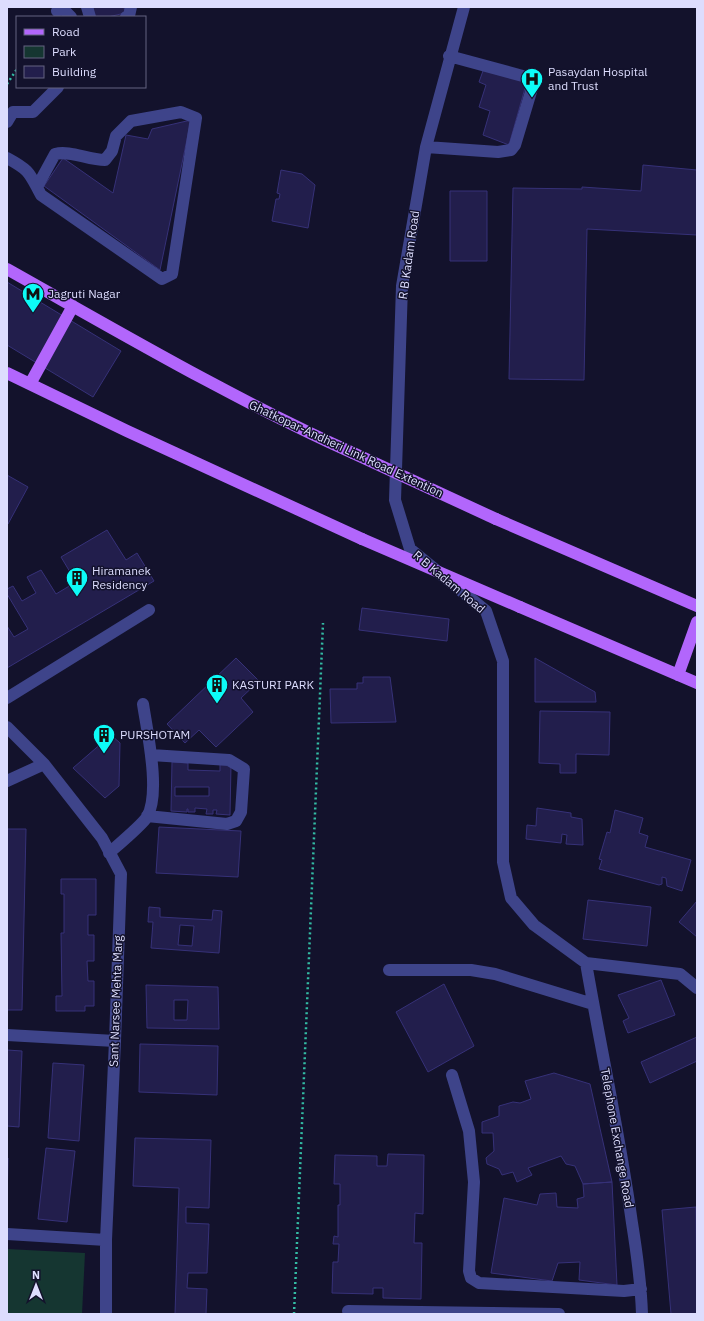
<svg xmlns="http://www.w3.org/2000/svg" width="704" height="1321" font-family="'IBM Plex Sans',sans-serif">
<rect width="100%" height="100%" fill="#13122c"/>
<path fill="#153631" d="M 7,1249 L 85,1253 L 82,1314 L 7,1314 Z"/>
<path fill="#221e4c" stroke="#363178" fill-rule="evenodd" d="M 93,7 L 124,7 L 125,13 L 108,17 L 94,17 Z
M 484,68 L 527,81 L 509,145 L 483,135 L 490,111 L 479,107 L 486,85 L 479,82 Z
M 191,120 L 160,270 L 44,186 L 63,158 L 113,193 L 126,135 L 148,139 L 152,129 Z
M 643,165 L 697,170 L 697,235 L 587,229 L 584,380 L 509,379 L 513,188 L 582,189 L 582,187 L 641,191 Z
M 281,170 L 302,174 L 315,185 L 308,228 L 272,221 L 276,199 L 279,199 L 280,194 L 277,193 Z
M 450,191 L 487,191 L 487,261 L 450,261 Z
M 7,282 L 121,351 L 93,397 L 7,345 Z
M 7,475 L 28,487 L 8,524 L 7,523 Z
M 107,530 L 126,560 L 137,553 L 154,581 L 7,668 L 7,626 L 14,637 L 28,629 L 7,594 L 7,589 L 13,586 L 22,601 L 36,593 L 27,577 L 41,570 L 56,594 L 76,582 L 61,557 Z
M 362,608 L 449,619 L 447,641 L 359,630 Z
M 236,658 L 259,681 L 241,698 L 253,712 L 216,747 L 199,730 L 185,743 L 167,724 Z
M 535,658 L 595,692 L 596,702 L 535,702 Z
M 363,677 L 390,677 L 396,722 L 331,723 L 330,689 L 357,689 L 357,683 L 363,683 Z
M 540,711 L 610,712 L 609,755 L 576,754 L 576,773 L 560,773 L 560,764 L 539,763 Z
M 111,735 L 120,743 L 119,786 L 105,798 L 73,768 Z
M 172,762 L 188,763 L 188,770 L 220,771 L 220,764 L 231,765 L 230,815 L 216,814 L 217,810 L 213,810 L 213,814 L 206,814 L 207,809 L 195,808 L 195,812 L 188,812 L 188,809 L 187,809 L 187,812 L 171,811 ZM 175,787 L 209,787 L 209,796 L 175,796 Z
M 537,808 L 571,813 L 571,817 L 582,819 L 583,845 L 566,844 L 567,835 L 562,834 L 561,843 L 526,839 L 527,825 L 536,826 Z
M 615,810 L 643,818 L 639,833 L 648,836 L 645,847 L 691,860 L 682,891 L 667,886 L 666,878 L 662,877 L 662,884 L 659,885 L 599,869 L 602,860 L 599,859 L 607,832 L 610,833 Z
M 159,827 L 241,831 L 238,877 L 156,873 Z
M 7,829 L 26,829 L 22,1010 L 7,1010 Z
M 61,879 L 96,879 L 96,915 L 88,915 L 88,935 L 94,935 L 94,961 L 87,961 L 88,981 L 94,981 L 94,1006 L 85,1006 L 85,1011 L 56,1011 L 56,996 L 62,996 L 61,933 L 64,933 L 64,894 L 61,894 Z
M 588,900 L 651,907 L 647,946 L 583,939 Z
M 697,901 L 697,937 L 679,922 Z
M 149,907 L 160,908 L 160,917 L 212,920 L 213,910 L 222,911 L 219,953 L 151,948 L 153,922 L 148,922 ZM 180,925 L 194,926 L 192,946 L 178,945 Z
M 661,980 L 675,1015 L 628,1033 L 623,1021 L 629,1018 L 618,995 Z
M 444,984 L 474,1046 L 428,1072 L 396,1012 Z
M 146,985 L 218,987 L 219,1029 L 147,1028 ZM 174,1000 L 188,1000 L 187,1020 L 174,1020 Z
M 697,1037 L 697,1061 L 650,1083 L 641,1062 Z
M 140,1044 L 218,1046 L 217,1095 L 139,1092 Z
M 7,1050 L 22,1051 L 19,1127 L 7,1126 Z
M 53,1063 L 84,1065 L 79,1141 L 48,1138 Z
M 554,1073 L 590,1084 L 612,1182 L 583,1184 L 575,1166 L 566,1164 L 561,1156 L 528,1168 L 532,1175 L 517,1182 L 513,1172 L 502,1175 L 499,1169 L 487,1164 L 486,1158 L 494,1151 L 493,1133 L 482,1133 L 482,1122 L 499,1116 L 499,1106 L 513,1102 L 520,1103 L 531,1099 L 525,1081 Z
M 135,1138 L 211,1140 L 209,1208 L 186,1207 L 186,1223 L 209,1224 L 207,1273 L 188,1273 L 187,1288 L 207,1289 L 206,1314 L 175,1314 L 179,1188 L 133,1186 Z
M 46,1148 L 75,1151 L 67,1222 L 38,1219 Z
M 388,1154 L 424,1155 L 423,1214 L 415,1213 L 414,1243 L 422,1243 L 421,1299 L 383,1298 L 383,1288 L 373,1288 L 373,1294 L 332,1293 L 333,1262 L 338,1262 L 339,1244 L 333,1244 L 334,1236 L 338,1237 L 338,1205 L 340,1205 L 340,1184 L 334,1184 L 335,1155 L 377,1156 L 377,1166 L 387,1166 Z
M 7,1157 L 8,1158 L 7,1206 Z
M 612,1182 L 617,1285 L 579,1280 L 580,1262 L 558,1263 L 552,1281 L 491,1273 L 504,1198 L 537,1205 L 540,1194 L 556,1193 L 557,1207 L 578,1208 L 577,1199 L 584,1197 L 583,1184 Z
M 696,1207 L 697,1314 L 671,1314 L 662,1210 Z"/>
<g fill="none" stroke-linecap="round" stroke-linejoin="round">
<path stroke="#33bca4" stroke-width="2.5" stroke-dasharray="2 3" stroke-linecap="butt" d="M 7,84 L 17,69
M 294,1314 L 323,623"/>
<path stroke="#3e448a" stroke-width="12" d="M 87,7 L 90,17
M 464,7 L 426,147 L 402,286 L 395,500 L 410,549 L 486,611 L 503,661 L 503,862 L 511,898 L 534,925 L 586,963 L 680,974 L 697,988
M 57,11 L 62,8 L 71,17
M 126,17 L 129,16 L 131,7
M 7,122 L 13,112 L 33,112 L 58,87
M 426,147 L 498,152 L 511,150 L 515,145 L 533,85 L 530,78 L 449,56
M 7,158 C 31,171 29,173 41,195 L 162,279 L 172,274 L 196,118 L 181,112 L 131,121 L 116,136 L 112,151 L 105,160 C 88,160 70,150 55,154 L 37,187
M 7,698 L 149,610
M 7,727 L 44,764 L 102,838 L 121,874 L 115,1041 L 106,1240 L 106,1314
M 7,781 L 44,764
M 147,816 L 227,824 L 236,821 L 241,812 L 244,769 L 229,760 L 151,755
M 109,853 C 118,845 142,825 147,817 C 161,793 147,731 143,704
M 586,963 C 601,1050 620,1136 632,1223 C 637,1254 641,1284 642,1314
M 389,970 L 471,970 L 495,974 L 593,1004
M 7,1035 L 115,1041
M 452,1075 L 469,1131 L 474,1182 L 469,1271 L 471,1278 L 479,1283 L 624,1291 L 641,1289
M 7,1234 L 106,1240
M 348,1311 L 559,1314"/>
<path stroke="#b266fc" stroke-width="12" d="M 7,269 C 121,333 233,399 353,453
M 7,373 L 127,431 L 362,539
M 30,384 L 73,306
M 496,519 L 697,606
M 520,607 L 697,683
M 678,675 L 697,622"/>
<path stroke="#b266fc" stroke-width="12" d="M 353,453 L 496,519
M 362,539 L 520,607"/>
</g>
<defs>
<g id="hospital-pin" transform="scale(1.15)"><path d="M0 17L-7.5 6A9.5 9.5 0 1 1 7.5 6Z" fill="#0dfbf7" stroke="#13122c"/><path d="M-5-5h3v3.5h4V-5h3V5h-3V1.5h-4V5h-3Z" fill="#111"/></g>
<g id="metro-pin" transform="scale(1.15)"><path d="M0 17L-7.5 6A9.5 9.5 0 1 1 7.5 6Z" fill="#0dfbf7" stroke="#13122c"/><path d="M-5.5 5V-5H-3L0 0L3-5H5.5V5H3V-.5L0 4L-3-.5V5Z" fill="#111"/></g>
<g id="building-pin" transform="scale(1.15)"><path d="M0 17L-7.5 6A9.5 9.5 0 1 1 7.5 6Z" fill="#0dfbf7" stroke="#13122c"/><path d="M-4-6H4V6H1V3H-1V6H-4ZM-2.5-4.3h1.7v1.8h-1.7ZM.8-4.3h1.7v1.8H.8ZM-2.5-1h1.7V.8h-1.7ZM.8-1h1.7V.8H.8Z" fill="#111"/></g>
</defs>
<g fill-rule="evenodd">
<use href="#hospital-pin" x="532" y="79"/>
<use href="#metro-pin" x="33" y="294"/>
<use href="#building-pin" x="77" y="578"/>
<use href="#building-pin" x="217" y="685"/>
<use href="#building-pin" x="104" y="735"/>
</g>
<g text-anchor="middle" stroke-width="3" stroke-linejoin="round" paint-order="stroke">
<g font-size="12" fill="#ddddfe" stroke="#13122c" text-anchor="start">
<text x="548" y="76">Pasaydan Hospital<tspan x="548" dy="14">and Trust</tspan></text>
<text x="48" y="298">Jagruti Nagar</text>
<text x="92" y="575">Hiramanek<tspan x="92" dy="14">Residency</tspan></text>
<text x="232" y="689">KASTURI PARK</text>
<text x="120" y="739">PURSHOTAM</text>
</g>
<g font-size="12" fill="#ddddfe" stroke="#13122c">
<text transform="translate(409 255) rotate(-82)" y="4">R B Kadam Road</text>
<text transform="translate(346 449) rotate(25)" y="4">Ghatkopar-Andheri Link Road Extention</text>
<text transform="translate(449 582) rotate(40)" y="4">R B Kadam Road</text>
<text transform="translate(116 1001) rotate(-88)" y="4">Sant Narsee Mehta Marg</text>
<text transform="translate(617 1138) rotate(80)" y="4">Telephone Exchange Road</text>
</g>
</g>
<rect width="704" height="1321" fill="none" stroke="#ddddfe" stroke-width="16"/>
<rect x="16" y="16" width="130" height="72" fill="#13122c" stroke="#646380"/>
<rect x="24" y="29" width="20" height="6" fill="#b266fc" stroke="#646380"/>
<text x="52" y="36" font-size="12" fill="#ddddfe">Road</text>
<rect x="24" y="46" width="20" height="12" fill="#153631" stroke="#646380"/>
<text x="52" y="56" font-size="12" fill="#ddddfe">Park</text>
<rect x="24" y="66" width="20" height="12" fill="#221e4c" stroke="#646380"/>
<text x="52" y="76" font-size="12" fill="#ddddfe">Building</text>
<g transform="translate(36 1285)" stroke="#13122c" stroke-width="3" paint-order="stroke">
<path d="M0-3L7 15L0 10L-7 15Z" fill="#ddddfe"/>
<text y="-6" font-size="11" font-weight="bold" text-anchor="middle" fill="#ddddfe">N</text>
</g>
</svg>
